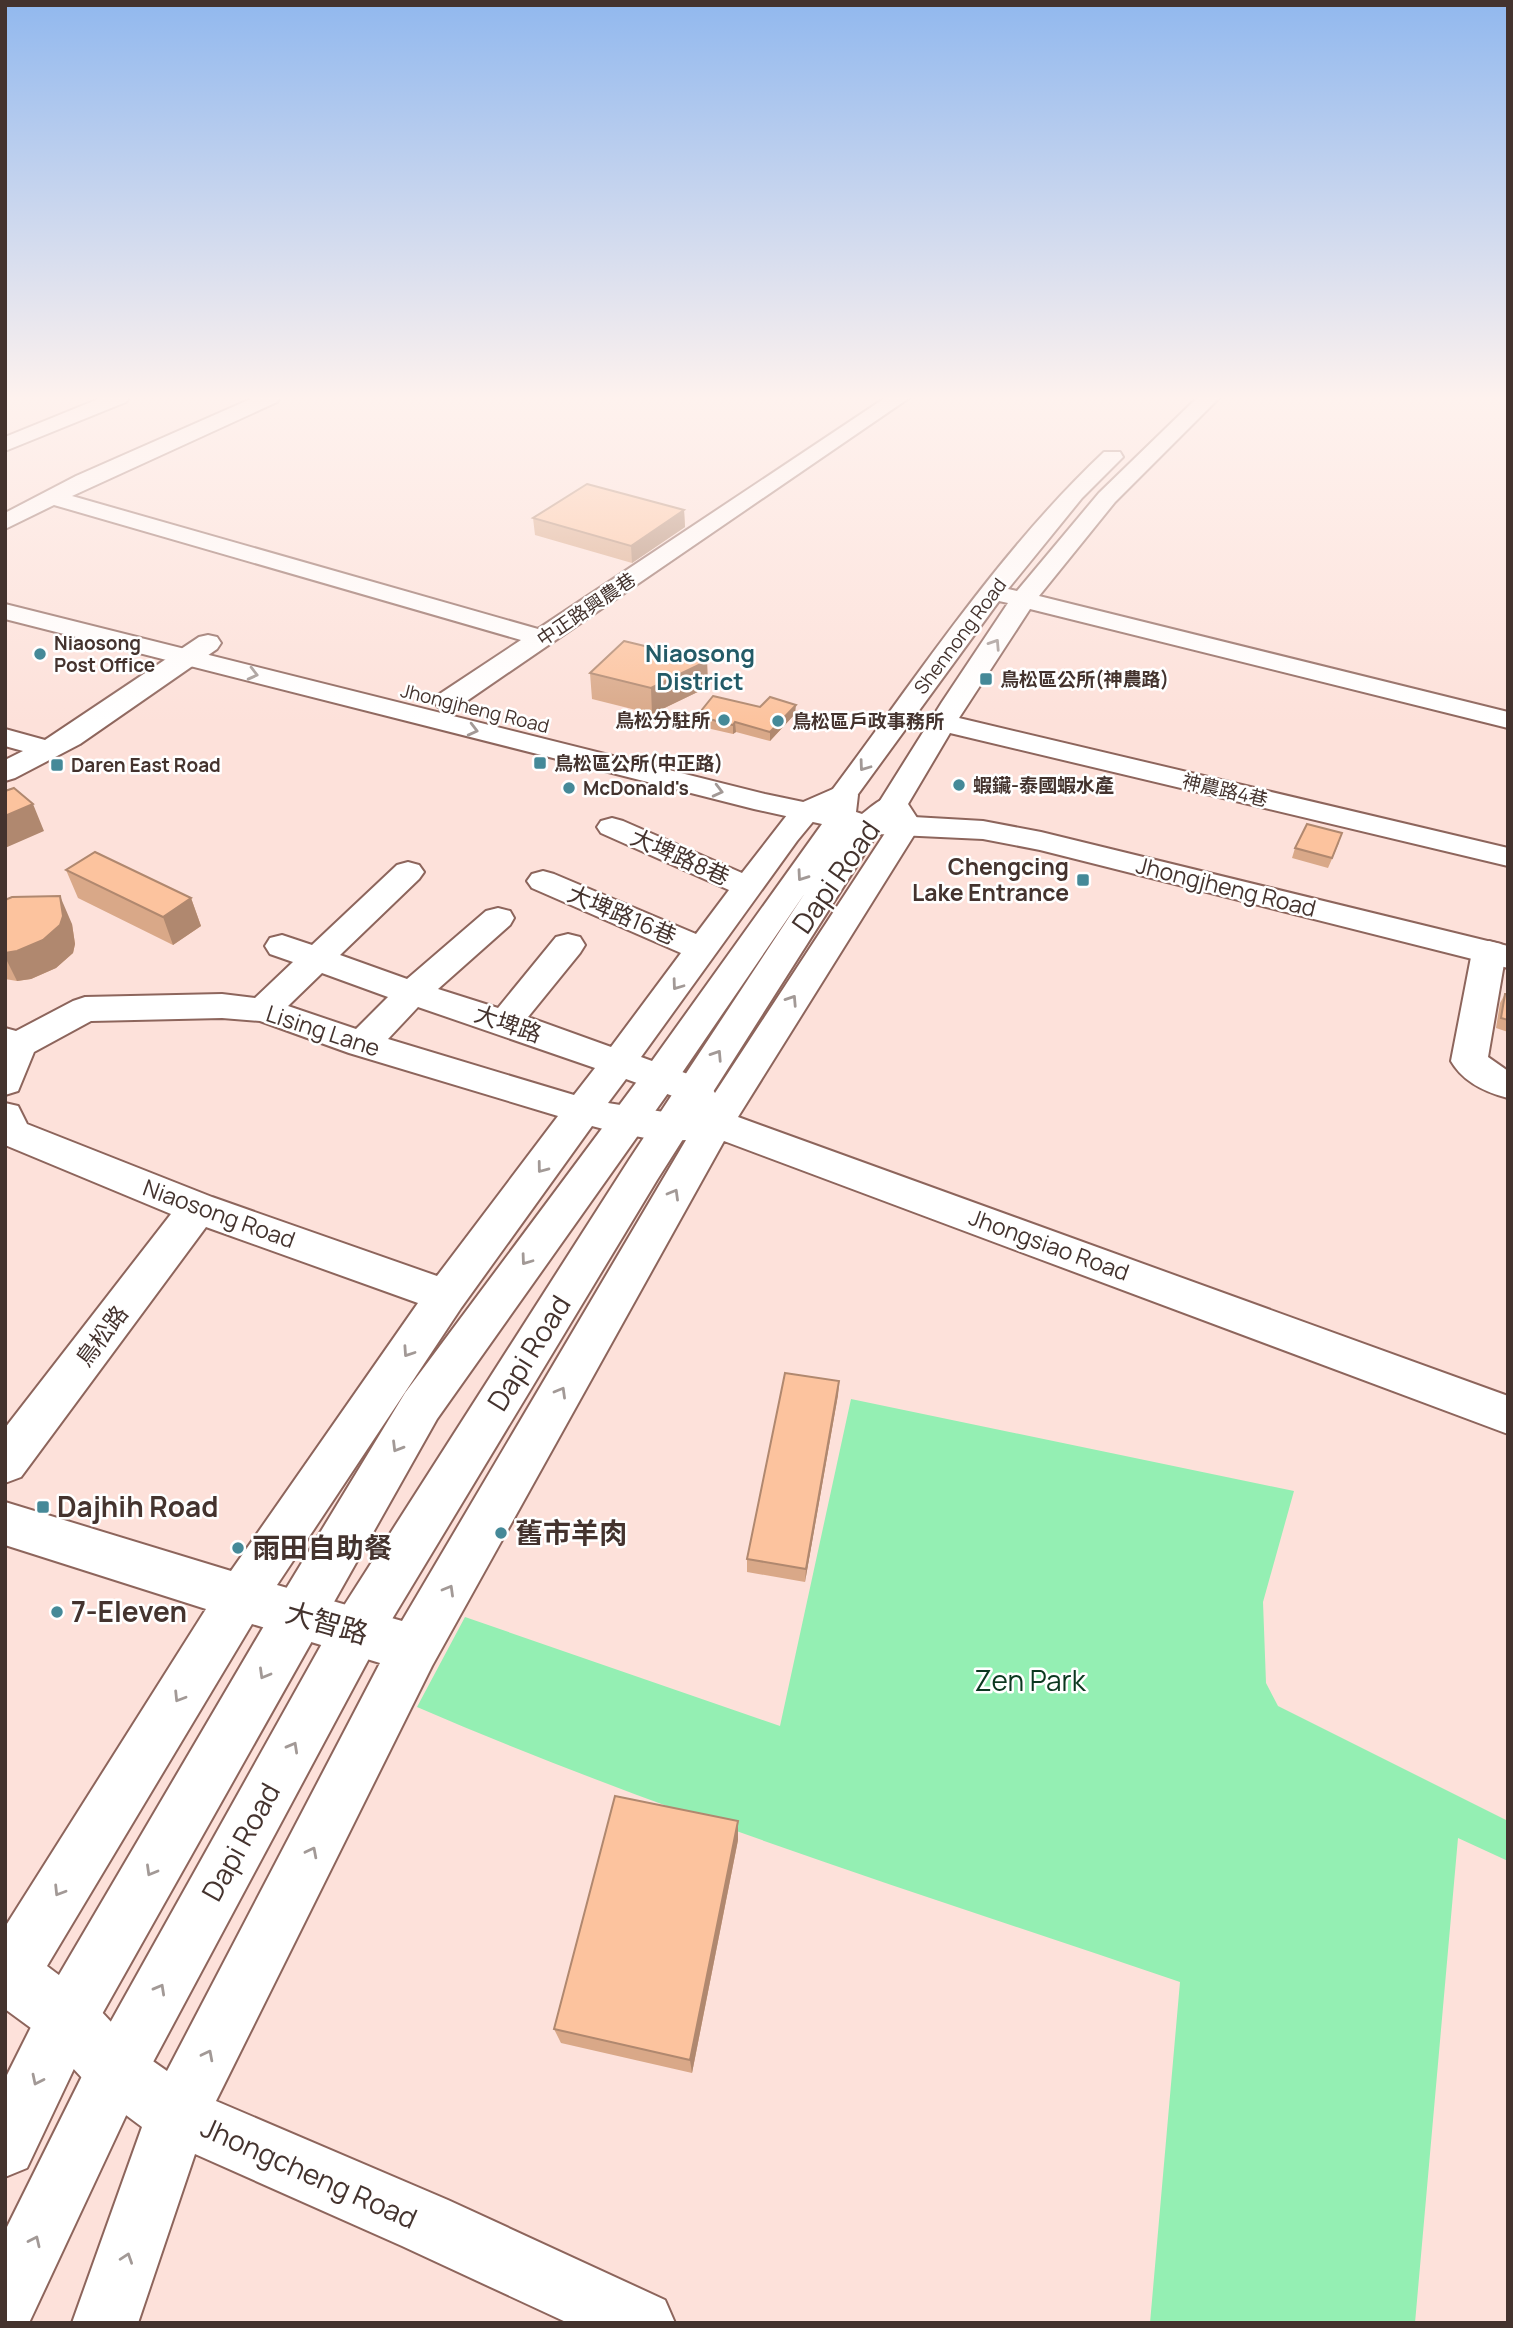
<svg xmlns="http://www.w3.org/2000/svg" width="1513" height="2328" font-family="Manrope,'Noto Sans TC',sans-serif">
<rect width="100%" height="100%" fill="#fde1da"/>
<path fill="#94efb3" d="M 851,1399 L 1294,1491 L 1263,1602 L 1266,1683 L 1278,1706 L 1508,1821 L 1508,1861 L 1458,1838 L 1415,2323 L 1150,2323 L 1180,1982 C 925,1895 665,1814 417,1707 L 465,1617 L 780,1726 Z"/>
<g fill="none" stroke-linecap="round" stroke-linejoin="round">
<g stroke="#8d655c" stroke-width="4">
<path id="minor" d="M 101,398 L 129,398 L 126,402 L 5,451 L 5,437 Z
M 253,398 L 280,398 L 277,402 L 72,496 L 538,629 L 885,398 L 909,398 L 458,707 L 448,709 L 438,707 L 434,701 L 438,695 L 521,640 L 54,505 L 5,529 L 5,513 L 76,476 Z
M 1197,398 L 1219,398 L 1115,502 L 1039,596 L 1508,712 L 1508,728 L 1030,609 L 959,718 L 1508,848 L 1508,866 L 950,733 L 908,804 L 921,824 L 738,1117 L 1508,1396 L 1508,1434 L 724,1141 L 432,1666 L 216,2101 L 448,2200 L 665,2300 L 675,2323 L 568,2323 L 402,2246 L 195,2154 L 138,2323 L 72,2323 L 142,2127 L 95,2092 L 46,2039 L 5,2009 L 5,1927 L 206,1609 L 5,1545 L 5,1502 L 231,1571 L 418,1303 L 206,1227 L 21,1477 L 5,1483 L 5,1428 L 171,1214 L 5,1145 L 5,1103 L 18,1106 L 27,1124 L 212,1197 L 437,1276 L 558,1116 L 349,1053 L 260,1021 L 222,1018 L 91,1021 L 34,1052 L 18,1091 L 5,1095 L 5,1028 L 16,1031 L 73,1001 L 85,997 L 222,994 L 255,998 L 293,962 L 270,954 L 265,946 L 270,938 L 282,935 L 312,945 L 397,865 L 408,862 L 419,865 L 424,872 L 419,879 L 340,955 L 407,979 L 486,911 L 498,908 L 510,911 L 514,918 L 510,925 L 438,989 L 498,1008 L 556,937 L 568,934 L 580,937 L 585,945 L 580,953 L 528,1017 L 611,1047 L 681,953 L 532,888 L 527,881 L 532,874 L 543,871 L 554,874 L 696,934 L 729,890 L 601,833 L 597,827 L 601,821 L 612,818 L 623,821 L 742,873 L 794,806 L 833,789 C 919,674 999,551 1104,452 L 1120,452 L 1123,457 L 1082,498 L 1008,589 L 1017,591 L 1099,493 ZM 999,601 L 1008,603 L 942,702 L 878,804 L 891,824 L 715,1093 L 707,1081 L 641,1057 L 797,841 L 816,818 L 853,801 ZM 322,973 L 388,997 L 356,1029 L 288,1006 ZM 418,1007 L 595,1068 L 574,1095 L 388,1039 ZM 626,1079 L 681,1099 L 689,1112 L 670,1113 L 608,1103 ZM 592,1126 C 623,1134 654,1142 686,1140 L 402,1621 L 277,1585 L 461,1308 ZM 252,1624 L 380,1663 L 167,2071 L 137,2050 L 88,1997 L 47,1966 Z
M 208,635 L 217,637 L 221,643 L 217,649 L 80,744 L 15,778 L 5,781 L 5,760 L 23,751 L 5,746 L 5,729 L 45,740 L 199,637 Z
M 1489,941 L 1501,944 L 1506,952 L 1488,1057 L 1508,1071 L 1508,1098 C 1485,1092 1463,1082 1451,1061 L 1472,952 L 1477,944 Z"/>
</g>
<g stroke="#8d655c" stroke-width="4">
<path id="major" d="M 5,604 L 765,794 L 827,807 L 828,795 L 833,789 L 843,786 L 853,789 L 858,795 L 856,812 L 862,814 C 876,803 885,793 904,798 L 908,804 L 896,816 L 983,821 L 1041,832 L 1508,946 L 1508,968 L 1040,850 L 983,839 L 877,834 L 657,1180 L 374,1649 L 137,2092 L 29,2323 L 5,2323 L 5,2231 L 95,2050 L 338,1615 L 629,1160 L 805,893 L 673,1086 L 437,1419 L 88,2039 L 27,2168 L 5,2177 L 5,2079 L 46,1997 L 281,1597 L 405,1393 L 647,1068 L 822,824 L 754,809 L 5,619 Z"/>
</g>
<use href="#minor" fill="#fff" fill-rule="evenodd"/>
<use href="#major" fill="#fff" fill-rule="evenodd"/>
</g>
<path fill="#d9a888" d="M 684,510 L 685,527 L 632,563 L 535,535 L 533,518 Z
M 707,661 L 708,687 L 652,714 L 592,699 L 590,673 Z
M 760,707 L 795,714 L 770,741 L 736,732 L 733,734 L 698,726 L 697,716 Z
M 1339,843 L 1328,868 L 1292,858 L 1295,848 Z
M 66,870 L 191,898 L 201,926 L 173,945 L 78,898 Z
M 5,900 L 72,924 L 75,944 L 73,953 L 56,968 L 31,979 L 17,981 L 5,979 Z
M 1505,994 L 1508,994 L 1508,1032 L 1496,1028 L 1500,1003 Z
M 839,1381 L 838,1395 L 805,1582 L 747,1572 L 747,1559 Z
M 738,1840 L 692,2073 L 561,2043 L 554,2029 Z"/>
<path fill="#b0886f" d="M 684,510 L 685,527 L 632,563 L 631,546 Z
M 707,661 L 708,687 L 652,714 L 651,688 Z
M 796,705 L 795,714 L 770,741 L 770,732 Z
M 735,722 L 736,732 L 733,734 L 733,725 Z
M 33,804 L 44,831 L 5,848 L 5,816 Z
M 60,896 L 72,924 L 75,944 L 73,953 L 56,968 L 31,979 L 17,981 L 5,957 L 5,953 Z
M 191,898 L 201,926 L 173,945 L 163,917 Z
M 839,1381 L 838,1395 L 805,1582 L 806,1569 Z
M 738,1821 L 738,1840 L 692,2073 L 690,2060 Z"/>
<path fill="#fcc39e" stroke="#b0886f" stroke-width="2" d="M 587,484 L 684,510 L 631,546 L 533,518 Z
M 624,641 L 707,661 L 651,688 L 590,673 Z
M 713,696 L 760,707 L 770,697 L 796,705 L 770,732 L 735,722 L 733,725 L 697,716 Z
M 14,788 L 33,804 L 5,816 L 5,791 Z
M 1307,824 L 1342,833 L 1332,858 L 1295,848 Z
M 95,852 L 191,898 L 163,917 L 66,870 Z
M 60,896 L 63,916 L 60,925 L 43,940 L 17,951 L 5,953 L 5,900 L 12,897 Z
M 1505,994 L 1508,994 L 1508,1020 L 1501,1018 Z
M 785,1373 L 839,1381 L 806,1569 L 747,1559 Z
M 615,1796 L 738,1821 L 690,2060 L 554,2029 Z"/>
<defs><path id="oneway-chevron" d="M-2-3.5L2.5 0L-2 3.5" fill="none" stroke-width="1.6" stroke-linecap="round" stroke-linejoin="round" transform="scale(1.75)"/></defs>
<g stroke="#a29996">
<use href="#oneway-chevron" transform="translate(995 644) rotate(-57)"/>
<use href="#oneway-chevron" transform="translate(253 674) rotate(14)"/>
<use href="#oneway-chevron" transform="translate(473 730) rotate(14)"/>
<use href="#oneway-chevron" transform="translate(864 766) rotate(126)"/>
<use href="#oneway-chevron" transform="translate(718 791) rotate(14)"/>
<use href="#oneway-chevron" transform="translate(802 876) rotate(125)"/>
<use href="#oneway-chevron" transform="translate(677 985) rotate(126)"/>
<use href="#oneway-chevron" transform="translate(792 1000) rotate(-57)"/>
<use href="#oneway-chevron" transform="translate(717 1055) rotate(-57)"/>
<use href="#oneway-chevron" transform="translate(542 1168) rotate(127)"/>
<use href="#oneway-chevron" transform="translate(674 1194) rotate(-60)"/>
<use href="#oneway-chevron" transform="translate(526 1260) rotate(126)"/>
<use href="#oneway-chevron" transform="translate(408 1352) rotate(124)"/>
<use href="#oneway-chevron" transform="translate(561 1392) rotate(-60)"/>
<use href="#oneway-chevron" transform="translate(397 1447) rotate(121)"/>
<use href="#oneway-chevron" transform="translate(449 1590) rotate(-60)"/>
<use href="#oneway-chevron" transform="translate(264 1674) rotate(120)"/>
<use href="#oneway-chevron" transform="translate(179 1697) rotate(122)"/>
<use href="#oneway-chevron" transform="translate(293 1747) rotate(-61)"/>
<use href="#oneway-chevron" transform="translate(312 1852) rotate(-63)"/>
<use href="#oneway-chevron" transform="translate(151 1871) rotate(120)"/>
<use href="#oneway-chevron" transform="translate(59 1891) rotate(122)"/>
<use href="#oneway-chevron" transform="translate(160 1989) rotate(-61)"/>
<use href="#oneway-chevron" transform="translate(208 2055) rotate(-63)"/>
<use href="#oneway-chevron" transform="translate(37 2080) rotate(116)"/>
<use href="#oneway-chevron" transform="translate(35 2241) rotate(-65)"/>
<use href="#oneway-chevron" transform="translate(127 2258) rotate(-71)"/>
</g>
<linearGradient id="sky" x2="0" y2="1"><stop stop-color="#91b8ee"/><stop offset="0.55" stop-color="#fef2ee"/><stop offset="1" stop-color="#fef2ee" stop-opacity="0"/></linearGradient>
<rect width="1513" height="724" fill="url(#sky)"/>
<g fill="#458998" stroke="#fff" stroke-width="2.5">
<circle cx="40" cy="654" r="7"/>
<rect x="979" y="672" width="14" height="14" rx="3.5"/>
<circle cx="724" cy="720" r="7"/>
<circle cx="778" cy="721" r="7"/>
<rect x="533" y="756" width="14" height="14" rx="3.5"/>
<rect x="50" y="758" width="14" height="14" rx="3.5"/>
<circle cx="959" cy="785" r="7"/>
<circle cx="569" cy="788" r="7"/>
<rect x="1076" y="873" width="14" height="14" rx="3.5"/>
<rect x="36" y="1500" width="14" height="14" rx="3.5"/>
<circle cx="501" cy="1533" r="7"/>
<circle cx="238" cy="1548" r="7"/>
<circle cx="57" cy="1612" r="7"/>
</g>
<g text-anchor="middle" stroke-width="5" stroke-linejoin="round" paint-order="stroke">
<g font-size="19" fill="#44332e" stroke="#fff">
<text transform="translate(586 609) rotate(-34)" y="7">中正路興農巷</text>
<text transform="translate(960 636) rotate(-53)" y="7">Shennong Road</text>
<text transform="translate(475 708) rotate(14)" y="7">Jhongjheng Road</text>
<text transform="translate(1225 790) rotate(13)" y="7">神農路4巷</text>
</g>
<g font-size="19" font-weight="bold" fill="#44332e" stroke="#fff" text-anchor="start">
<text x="54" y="650">Niaosong<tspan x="54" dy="22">Post Office</tspan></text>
<text x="1000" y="686">鳥松區公所(神農路)</text>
<text x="710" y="727" text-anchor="end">鳥松分駐所</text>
<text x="792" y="728">鳥松區戶政事務所</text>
<text x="554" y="770">鳥松區公所(中正路)</text>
<text x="71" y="772">Daren East Road</text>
<text x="973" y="792">蝦鑶-泰國蝦水產</text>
<text x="583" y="795">McDonald's</text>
</g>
<g font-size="23" fill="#44332e" stroke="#fff">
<text transform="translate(680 857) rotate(24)" y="8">大埤路8巷</text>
<text transform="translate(1226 887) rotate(14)" y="8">Jhongjheng Road</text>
<text transform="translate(622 915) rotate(23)" y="8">大埤路16巷</text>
<text transform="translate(508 1024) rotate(19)" y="8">大埤路</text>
<text transform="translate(323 1031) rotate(18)" y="8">Lising Lane</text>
<text transform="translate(219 1214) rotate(20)" y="8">Niaosong Road</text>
<text transform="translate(1049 1245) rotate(20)" y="8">Jhongsiao Road</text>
<text transform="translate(102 1336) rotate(-53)" y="8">鳥松路</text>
</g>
<g font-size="23" font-weight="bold" fill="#44332e" stroke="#fff" text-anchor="end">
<text x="1069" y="875">Chengcing<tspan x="1069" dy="26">Lake Entrance</tspan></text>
</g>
<g font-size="24" font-weight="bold" fill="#245b67" stroke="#fff">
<text x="700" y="662">Niaosong<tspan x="700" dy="28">District</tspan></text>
</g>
<g font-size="28" fill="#44332e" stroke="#fff">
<text transform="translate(836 877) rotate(-55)" y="10">Dapi Road</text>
<text transform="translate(529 1353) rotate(-58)" y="10">Dapi Road</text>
<text transform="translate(327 1623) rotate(16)" y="10">大智路</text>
<text transform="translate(241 1842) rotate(-61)" y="10">Dapi Road</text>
<text transform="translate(309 2173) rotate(24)" y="10">Jhongcheng Road</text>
</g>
<g font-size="28" font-weight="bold" fill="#44332e" stroke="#fff" text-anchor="start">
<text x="57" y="1517">Dajhih Road</text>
<text x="515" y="1543">舊市羊肉</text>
<text x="252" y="1558">雨田自助餐</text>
<text x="71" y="1622">7-Eleven</text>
</g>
<g font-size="28" fill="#0b381f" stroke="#fff">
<text x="1030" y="1691">Zen Park</text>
</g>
</g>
<rect width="1513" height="2328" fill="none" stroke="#44332e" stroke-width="14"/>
</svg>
